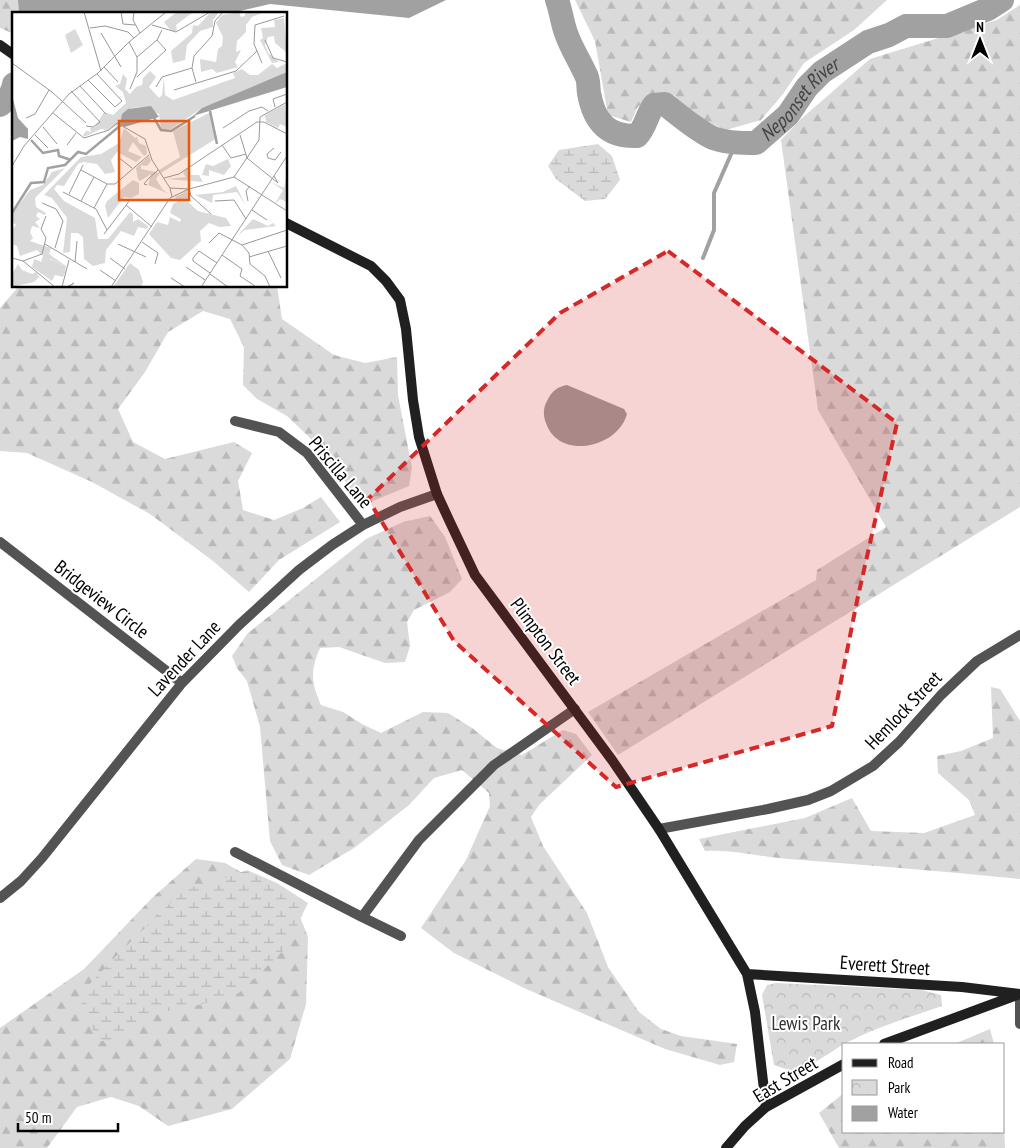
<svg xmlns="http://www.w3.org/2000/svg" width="1020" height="1148" font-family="'PT Sans Narrow',sans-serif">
<defs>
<pattern id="forest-firs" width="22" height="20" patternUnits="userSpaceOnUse" patternTransform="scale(1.25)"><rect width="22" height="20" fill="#dadada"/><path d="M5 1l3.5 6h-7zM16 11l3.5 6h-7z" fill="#b9b9b9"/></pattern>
<pattern id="wetland-marsh" width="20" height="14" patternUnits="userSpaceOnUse" patternTransform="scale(1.25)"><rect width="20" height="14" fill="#dadada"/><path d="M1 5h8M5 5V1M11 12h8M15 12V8" fill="none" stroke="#b9b9b9"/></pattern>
<pattern id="park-crowns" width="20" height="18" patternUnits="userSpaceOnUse" patternTransform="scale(1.25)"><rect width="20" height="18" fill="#dadada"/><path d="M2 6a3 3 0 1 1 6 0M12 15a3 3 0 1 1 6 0" fill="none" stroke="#b9b9b9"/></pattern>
</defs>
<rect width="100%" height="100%" fill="#fff"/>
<path fill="url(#forest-firs)" d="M 0,0 L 18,0 L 19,14 L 14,14 L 14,34 L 0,28 Z
M 575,0 L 887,0 L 854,30 L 804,63 L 783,94 L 761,120 L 726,130 L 693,115 L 674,95 L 651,94 L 637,108 L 631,122 L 608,115 L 595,41 Z
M 1020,5 L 1020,507 L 618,755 L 588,712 L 816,580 L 817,570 L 886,527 L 818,410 L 781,140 L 801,119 L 870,59 L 997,20 Z
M 19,286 L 277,286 L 282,319 L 334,355 L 365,363 L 397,357 L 398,395 L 412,468 L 409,486 L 361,506 L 339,472 L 309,437 L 287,416 L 257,399 L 243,385 L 244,347 L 230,319 L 203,311 L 168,332 L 145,372 L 118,409 L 133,442 L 165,459 L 234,442 L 252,453 L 238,481 L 243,510 L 274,520 L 303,508 L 321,497 L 340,522 L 279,560 L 249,592 L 213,561 L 150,514 L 92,482 L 27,453 L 0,451 L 0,308 Z
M 430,516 L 445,537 L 462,579 L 450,592 L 414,610 L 407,622 L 410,646 L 405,662 L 385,663 L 339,647 L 320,648 C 310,671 311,682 321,705 L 343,712 L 362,724 L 381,733 L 423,712 L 448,713 L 472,728 L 497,748 L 522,755 L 563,730 L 576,734 L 592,755 L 539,805 L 531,817 L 543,846 L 587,913 L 608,967 L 639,1012 L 661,1029 L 681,1036 L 737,1044 L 734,1062 L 720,1065 L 665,1049 L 524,988 L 454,953 L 421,928 L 466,860 L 490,806 L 489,793 L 462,770 L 434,778 L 409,805 L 354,848 L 309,875 L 282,865 L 270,841 L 260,727 L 247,681 L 237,668 L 232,656 L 248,633 L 366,539 L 403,522 Z
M 991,687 L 1000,689 L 1020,721 L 1020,879 C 943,871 866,865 788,859 C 760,857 733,849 705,851 L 699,839 L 805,818 L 852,798 L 871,831 L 924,833 L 975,815 L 969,800 L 938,773 L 937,756 L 961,751 L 993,738 Z
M 196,859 L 225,863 L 294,902 L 308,937 L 306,1004 L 290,1059 L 232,1109 L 168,1126 L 139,1106 L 111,1097 L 77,1107 L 47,1148 L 0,1148 L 0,1028 L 84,969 L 152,898 Z
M 990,1029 L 994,1044 L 954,1044 Z
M 844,1093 L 844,1132 L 1004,1132 L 1004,1119 L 1005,1148 L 839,1148 L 819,1113 Z"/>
<path fill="url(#wetland-marsh)" d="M 598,144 L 612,156 L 620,180 L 605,199 L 585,201 L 556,179 L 548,166 L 559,150 Z
M 247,870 L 277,883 L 308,903 L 286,948 L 239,993 L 192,1007 L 163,1012 L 153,1017 L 117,1042 L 100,1041 L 80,1009 L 86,988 L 120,952 L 186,888 L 209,884 Z"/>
<path fill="url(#park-crowns)" d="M 776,983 L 922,990 L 941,995 L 942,1006 C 910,1017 874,1028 844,1044 C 830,1052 813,1066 796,1070 C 789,1071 781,1067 774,1065 L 762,995 L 767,985 Z"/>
<path fill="#a1a1a1" d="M 18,0 L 446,0 L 409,18 L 270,4 L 227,14 L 19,14 Z
M 567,385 L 624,409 L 627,414 C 618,448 559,461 546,423 C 543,416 543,408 547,401 C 552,391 557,387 567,385 Z"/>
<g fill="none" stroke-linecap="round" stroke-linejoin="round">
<path stroke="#a1a1a1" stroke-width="4" d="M 703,258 L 714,230 L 714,193 L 736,143"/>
<g stroke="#a1a1a1" stroke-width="24">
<path id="s1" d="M 557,0 C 561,11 562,22 566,33 C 571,48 580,61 586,75 C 589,80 588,87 589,93 C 594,122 608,137 637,136 C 646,127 646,116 654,105 L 665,104 C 680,116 696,130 713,138 C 727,143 742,143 756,143 L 788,115 L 807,87 L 822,72 L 868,42 L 889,35 L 906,26 L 947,26 L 988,9 L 1002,0"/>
<path d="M 0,105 C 8,99 13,93 14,84"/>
</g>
<path stroke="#535353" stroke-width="10" d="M 235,421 L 279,432 L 307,453 L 363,525
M 0,542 L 182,683
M 659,829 L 768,809 L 808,800 L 831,791 L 873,766 L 899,742 L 941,695 L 977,661 L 1020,635
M 235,852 L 362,917
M 0,898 L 21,881 L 42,858 L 182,683 L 239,625 L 299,570 L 332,545 L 363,525 L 400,507 L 437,494
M 401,936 L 362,917 L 419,840 L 494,765 L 575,709
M 1020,994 L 1020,1024"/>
<path stroke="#202020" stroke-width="10" d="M 0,45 L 14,55
M 286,223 L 371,266 L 386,281 L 400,300 L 406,329 L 413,400 L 419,437 L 437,494 L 449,520 L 475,575 L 612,760 L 659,829 L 747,974 L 755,1012 L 766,1107
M 747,974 L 962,987 L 1020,994
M 884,1044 L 1017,995
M 726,1148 L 745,1126 L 766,1107 L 844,1064"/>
</g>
<path fill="#d62828" fill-opacity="0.2" stroke="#d62828" stroke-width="4" stroke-dasharray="10 6" stroke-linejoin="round" d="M 668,251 L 897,423 L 857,601 L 832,726 L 616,787 L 454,641 L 368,499 L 560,313 Z"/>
<g text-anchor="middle" stroke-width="4" stroke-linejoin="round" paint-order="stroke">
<g font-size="19" fill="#000" stroke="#fff">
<text transform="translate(341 472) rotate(50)" y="7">Priscilla Lane</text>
<text transform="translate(102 599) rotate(38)" y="7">Bridgeview Circle</text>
<text transform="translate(546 641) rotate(53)" y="7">Plimpton Street</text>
<text transform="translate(184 658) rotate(-47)" y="7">Lavender Lane</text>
<text transform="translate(903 710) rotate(-46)" y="7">Hemlock Street</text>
<text transform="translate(885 965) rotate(4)" y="7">Everett Street</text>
<text transform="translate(785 1079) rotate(-31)" y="7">East Street</text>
</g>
<g font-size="19" fill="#313131" stroke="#fff">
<text x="806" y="1030">Lewis Park</text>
</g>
<g font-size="20" font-style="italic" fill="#424242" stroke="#fff">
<text dy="7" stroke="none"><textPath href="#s1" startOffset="382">Neponset River</textPath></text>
</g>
</g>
<g transform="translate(12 12)">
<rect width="275" height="275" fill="#fff"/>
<path d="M 165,0 L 180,1 L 164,13 L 165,19 L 159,19 L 152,10 ZM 199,0 L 207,0 L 201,8 L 201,15 L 188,19 L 175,33 L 173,48 L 161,51 L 159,39 L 180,21 L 181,13 L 186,14 ZM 227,0 L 229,5 L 233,4 L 233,0 L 252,0 L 240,5 L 234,13 L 234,20 L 225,29 L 224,40 L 229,38 L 223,50 L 226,55 L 205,61 L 200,57 L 189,60 L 188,47 L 204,50 L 206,37 L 210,34 L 211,25 L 204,11 L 210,3 ZM 272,6 L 275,41 L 263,31 L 262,24 L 256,25 L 253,33 L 256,41 L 267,50 L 260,51 L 248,28 L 251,26 L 249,16 L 263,15 L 262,8 ZM 275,51 L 275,60 L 265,66 L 190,96 L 159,117 L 149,117 L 147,102 L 133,95 L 119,96 L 108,112 L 96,118 L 89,117 L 72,125 L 71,123 L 74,119 L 79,120 L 78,116 L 83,115 L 92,100 L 101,103 L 114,91 L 111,80 L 103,74 L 108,72 L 111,62 L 115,67 L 113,77 L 118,82 L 124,75 L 130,73 L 131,66 L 138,59 L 144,65 L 137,75 L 147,86 L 150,83 L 152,66 L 153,83 L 161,88 L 223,66 L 221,61 L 230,57 L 238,63 L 246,63 L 260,52 L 265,56 ZM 199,100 L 205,126 L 149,161 L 147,158 L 168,145 L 161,119 ZM 112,116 L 123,126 L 125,125 L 127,131 L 134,134 L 135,142 L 132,144 L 121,130 L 116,139 L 130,145 L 124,150 L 105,140 L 99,148 L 103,160 L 93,162 L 85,152 L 71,150 L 66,152 L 52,174 L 45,173 L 42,177 L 52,189 L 83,206 L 86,227 L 96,227 L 118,200 L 121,202 L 121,210 L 126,207 L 136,214 L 135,217 L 126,215 L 122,224 L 109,219 L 94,238 L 93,251 L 81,254 L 72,247 L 71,225 L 66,221 L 59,221 L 58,240 L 51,241 L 55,206 L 40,186 L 32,183 L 69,145 L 89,142 L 107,131 ZM 137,144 L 139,149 L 135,154 L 129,153 L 129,157 L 148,161 L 144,167 L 151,178 L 157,182 L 136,173 L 139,162 L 128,169 L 126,167 L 124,156 ZM 216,147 L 219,154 L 212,163 L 197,158 L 197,164 L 190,163 L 194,152 L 201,154 ZM 53,156 L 23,186 L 24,195 L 34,201 L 33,203 L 26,200 L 24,204 L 28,207 L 23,210 L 28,216 L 20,214 L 18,220 L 21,226 L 18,229 L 39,236 L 37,242 L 54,254 L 38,247 L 29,250 L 31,244 L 25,238 L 8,244 L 5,234 L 0,232 L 0,218 L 4,213 L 0,210 L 0,202 L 18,178 L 31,173 L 40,160 ZM 175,156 L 179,163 L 187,163 L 191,170 L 155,167 L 174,165 L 171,161 ZM 121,168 L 127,171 L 127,182 L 119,186 L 112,185 L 96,206 L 93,194 L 95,189 ZM 224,174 L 234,194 L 225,180 L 201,183 L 200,191 L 183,183 L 211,180 ZM 175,179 L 176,190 L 186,199 L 214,206 L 219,214 L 207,215 L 197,211 L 188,219 L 189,229 L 168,248 L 159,246 L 137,222 L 145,210 L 156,213 L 158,205 L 168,210 L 169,207 L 158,201 L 161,192 L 165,190 L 163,185 ZM 241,207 L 256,214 L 261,211 L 264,214 L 233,218 L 225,224 ZM 6,252 L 10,258 L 20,262 L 24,260 L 27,265 L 22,270 L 0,275 L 0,262 Z" fill="#dadada"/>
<path d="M 22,247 L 29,250 L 37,247 L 54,254 L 53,261 L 51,265 L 43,263 L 40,269 L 20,255 Z" fill="#dadada"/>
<path d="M 273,92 L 275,115 L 268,112 L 266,116 L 254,110 L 253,103 ZM 275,160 L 275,190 L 268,187 L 263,192 L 271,178 L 259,170 L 272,176 ZM 118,251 L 127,258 L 131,270 L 129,275 L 102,274 Z" fill="#dadada"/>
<path d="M 63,17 L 71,33 L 59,41 L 53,23 ZM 117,258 L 127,269 L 121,275 L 113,275 L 111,272 L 114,268 L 109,267 L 112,263 L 115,268 L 117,266 L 113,262 Z" fill="#dadada"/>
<path d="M 275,60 L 275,75 L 181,104 L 190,96 ZM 0,83 L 6,106 L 16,117 L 16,127 L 8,125 L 0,129 ZM 139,94 L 147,105 L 112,115 L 108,112 L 110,102 L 116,97 Z" fill="#a1a1a1"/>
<path fill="none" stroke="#a1a1a1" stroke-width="2.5" d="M 198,99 L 205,132M 141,104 L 149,118 L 159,119 L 183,104M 19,128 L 31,141 L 46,138 L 47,144 L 59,148M 0,201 L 19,171 L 32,170 L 36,156 L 53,153 L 66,140 L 74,142 L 109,113"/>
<path fill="none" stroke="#999" stroke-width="1" d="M 72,0 L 89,59M 109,0 L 111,12 L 123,13M 122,0 L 121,8 L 128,21M 140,13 L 164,20 L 198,0M 78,16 L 93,14 L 116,20 L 122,26M 89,21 L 109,55M 253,28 L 261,46 L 275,50M 117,30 L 125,45 L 125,60 L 118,77M 125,45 L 145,28 L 150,18M 0,51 L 40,80 L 74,111M 250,51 L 242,32 L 243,13 L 272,4M 92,55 L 106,70M 125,65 L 154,38 L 145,28M 76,68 L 103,95 L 110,89 L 85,62M 184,70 L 180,56 L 182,44 L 200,24 L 203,9 L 211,0M 68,74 L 94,102M 144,75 L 150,65 L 180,56M 162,78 L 224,59 L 245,39M 59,79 L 88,110 L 81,115 L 74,114M 263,95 L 261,87 L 275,82M 41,101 L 72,126 L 97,118 L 105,111 L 133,127 L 140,148 L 158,176 L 160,185M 14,106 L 23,102 L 37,78M 31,115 L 45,132M 211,116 L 237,99 L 250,95 L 256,99M 23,123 L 36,136M 228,123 L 235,146 L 266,171 L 262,164M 55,133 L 64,121M 210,133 L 219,146 L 234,142M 262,136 L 255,142 L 256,146 L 263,148 L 269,140M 106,145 L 120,156M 0,154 L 12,134 L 57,82 L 86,61 L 117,30 L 154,0M 69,158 L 95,172 L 103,172 L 137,143M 222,165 L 275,199M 152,166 L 167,162 L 245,110 L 252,110 L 275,122M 135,173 L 132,172 L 136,167 L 146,158M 158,176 L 177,177 L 179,184 L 199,202M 51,180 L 84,197 L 95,218M 57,182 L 71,153M 69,189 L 82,165M 203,189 L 222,188 L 234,207M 236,189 L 234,179 L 238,174M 30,191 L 44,197 L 51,209 L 43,236M 114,193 L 140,215M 82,196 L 95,172M 240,198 L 255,208M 92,222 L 118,188M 130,230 L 146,241 L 143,252M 197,231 L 207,221 L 230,233 L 275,218M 33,232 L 75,257M 106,232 L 134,245M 230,233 L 237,241 L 238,252 L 253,264 L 258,275M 256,239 L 269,266M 210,243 L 230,257 L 228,264 L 243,274M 237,245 L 275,234M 0,246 L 11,249 L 43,275M 98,246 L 113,257M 11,249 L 30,242 L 34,226 L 29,217 L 34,204M 63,250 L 65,229M 174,255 L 193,268M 88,258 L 104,269M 198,261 L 181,249 L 181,246 L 187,239 L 205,251M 198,262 L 216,275M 159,266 L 173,275M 50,275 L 57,248M 55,275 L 62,271 L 56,275M 99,275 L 158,186 L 177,177 L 222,165 L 247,128 L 248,105 L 275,90M 189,275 L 275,144"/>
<path fill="#e8590c" fill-opacity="0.15" stroke="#e8590c" stroke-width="2.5" d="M 107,109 L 177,109 L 177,188 L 107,188 Z"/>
<rect width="275" height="275" fill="none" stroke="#000" stroke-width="2.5"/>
</g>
<rect x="842" y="1043" width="162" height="90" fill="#ffffff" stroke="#999999"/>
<rect x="852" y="1059" width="25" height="8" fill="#202020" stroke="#999999"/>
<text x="888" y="1068" font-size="15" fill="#000000">Road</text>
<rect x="852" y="1080" width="25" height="15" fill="url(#park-crowns)" stroke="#999999"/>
<text x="888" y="1093" font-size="15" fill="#000000">Park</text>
<rect x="852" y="1106" width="25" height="15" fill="#a1a1a1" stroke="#999999"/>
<text x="888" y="1118" font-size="15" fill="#000000">Water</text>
<g transform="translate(980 40)" stroke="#ffffff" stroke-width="4" paint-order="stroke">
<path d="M0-4L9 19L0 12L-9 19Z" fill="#000000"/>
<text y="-8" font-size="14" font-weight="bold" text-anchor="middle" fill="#000000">N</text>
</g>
<path d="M18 1123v8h100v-8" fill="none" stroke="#000000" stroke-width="2.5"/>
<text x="25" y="1123" font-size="15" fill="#000000" stroke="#ffffff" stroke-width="4" paint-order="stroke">50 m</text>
</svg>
